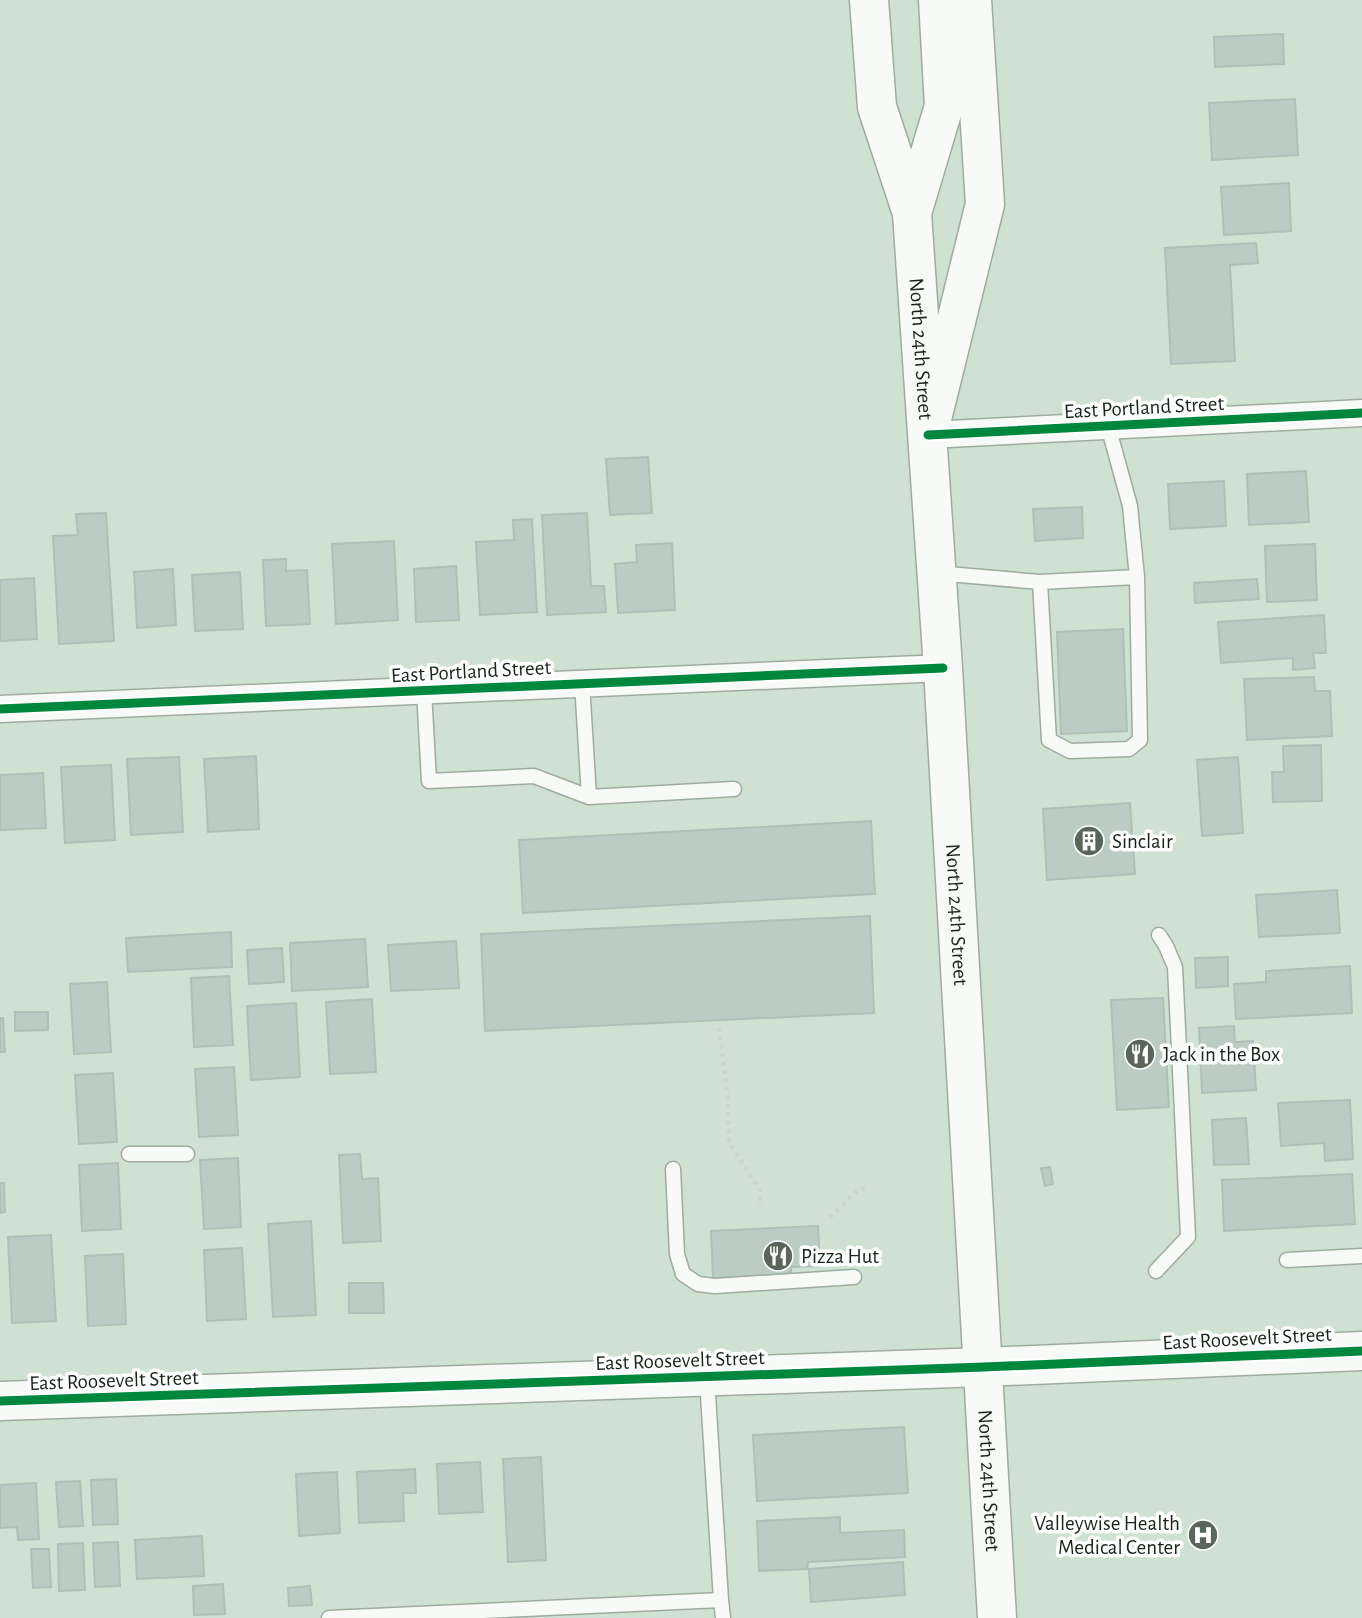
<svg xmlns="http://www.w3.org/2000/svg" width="1362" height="1618" font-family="'Alegreya Sans',sans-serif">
<rect width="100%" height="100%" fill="#cfe1d2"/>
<path fill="#bbccc4" stroke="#afc0b8" stroke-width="2" d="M 1283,34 L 1284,64 L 1215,67 L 1214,37 Z
M 1295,99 L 1298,155 L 1212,160 L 1209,103 Z
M 1289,183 L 1291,231 L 1224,235 L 1221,187 Z
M 1256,243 L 1258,263 L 1230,265 L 1235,361 L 1171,364 L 1165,248 Z
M 648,457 L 652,513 L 610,515 L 606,459 Z
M 1306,471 L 1309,522 L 1249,525 L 1247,474 Z
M 1224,481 L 1226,526 L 1170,529 L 1168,484 Z
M 1082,507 L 1083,538 L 1035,541 L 1033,509 Z
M 106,513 L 114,641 L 59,644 L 53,536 L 78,535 L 76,514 Z
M 587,513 L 591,586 L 604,586 L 606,612 L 547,615 L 542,515 Z
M 532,519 L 537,612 L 480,615 L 476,542 L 514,540 L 513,520 Z
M 394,541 L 398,620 L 336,624 L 332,544 Z
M 672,543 L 675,610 L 618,613 L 615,564 L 637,562 L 636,545 Z
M 1315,544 L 1317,600 L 1267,602 L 1265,546 Z
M 286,559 L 286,571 L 307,570 L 310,624 L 266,626 L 263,560 Z
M 456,566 L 459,620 L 416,622 L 414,569 Z
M 173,569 L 176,625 L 137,628 L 134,572 Z
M 240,572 L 243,629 L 195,631 L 192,575 Z
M 34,578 L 37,639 L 0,641 L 0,580 Z
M 1257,579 L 1259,599 L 1195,603 L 1194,583 Z
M 1324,615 L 1326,653 L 1313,653 L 1315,668 L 1293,670 L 1293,658 L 1221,663 L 1218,622 Z
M 1123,629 L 1127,731 L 1061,734 L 1057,632 Z
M 1314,677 L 1315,691 L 1330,691 L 1332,736 L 1247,740 L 1244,679 Z
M 1321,745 L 1322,801 L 1273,802 L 1272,772 L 1284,772 L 1283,746 Z
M 256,756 L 259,829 L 208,832 L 204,759 Z
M 179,757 L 183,832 L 131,835 L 127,759 Z
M 1238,757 L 1243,833 L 1202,836 L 1197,760 Z
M 111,765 L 115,840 L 65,843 L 61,767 Z
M 43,773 L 46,828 L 0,830 L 0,775 Z
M 1130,803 L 1135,874 L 1047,880 L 1043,809 Z
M 871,821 L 875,894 L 523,913 L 519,840 Z
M 1337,890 L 1340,933 L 1259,937 L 1256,895 Z
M 870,916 L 874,1013 L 485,1031 L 481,934 Z
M 231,932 L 232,967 L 128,972 L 126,938 Z
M 365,939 L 368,987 L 292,991 L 290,943 Z
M 456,941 L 459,988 L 391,991 L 388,945 Z
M 282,948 L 284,982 L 249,984 L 247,950 Z
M 1228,957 L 1228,986 L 1196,988 L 1195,958 Z
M 1350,966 L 1352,1013 L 1236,1019 L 1234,984 L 1266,982 L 1266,971 Z
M 229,976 L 233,1045 L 194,1047 L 191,978 Z
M 107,982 L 111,1052 L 74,1054 L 70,984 Z
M 1163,998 L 1169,1107 L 1117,1110 L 1111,1000 Z
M 372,999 L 376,1072 L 330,1074 L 326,1002 Z
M 296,1003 L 300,1077 L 251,1080 L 247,1006 Z
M 15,1012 L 48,1012 L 48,1030 L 15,1031 Z
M 0,1018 L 3,1018 L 5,1052 L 0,1052 Z
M 1234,1026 L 1235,1042 L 1253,1041 L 1256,1090 L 1202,1093 L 1199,1028 Z
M 234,1067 L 238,1135 L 199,1137 L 195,1069 Z
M 113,1073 L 117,1142 L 79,1144 L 75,1075 Z
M 1350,1100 L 1353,1159 L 1325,1161 L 1324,1143 L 1281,1146 L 1278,1103 Z
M 1246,1118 L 1249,1164 L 1214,1165 L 1212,1120 Z
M 360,1154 L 362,1179 L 378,1178 L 381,1241 L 343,1243 L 339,1155 Z
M 238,1158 L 241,1227 L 204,1229 L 200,1160 Z
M 118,1163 L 121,1229 L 82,1231 L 79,1165 Z
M 1050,1167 L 1053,1184 L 1045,1186 L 1041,1168 Z
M 1352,1174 L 1355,1224 L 1224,1231 L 1222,1180 Z
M 0,1183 L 4,1183 L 5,1212 L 0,1213 Z
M 311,1221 L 316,1315 L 273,1317 L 268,1224 Z
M 818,1226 L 820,1266 L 791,1267 L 791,1274 L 713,1278 L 711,1231 Z
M 51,1235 L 56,1321 L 12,1323 L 8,1237 Z
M 242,1248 L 246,1319 L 207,1321 L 204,1250 Z
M 123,1254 L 126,1324 L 88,1326 L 85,1256 Z
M 349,1283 L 383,1283 L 384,1313 L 349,1313 Z
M 904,1427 L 908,1493 L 757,1501 L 753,1435 Z
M 541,1457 L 546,1560 L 508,1562 L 503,1459 Z
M 480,1462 L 483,1512 L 439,1514 L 437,1464 Z
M 415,1469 L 416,1493 L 403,1493 L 404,1521 L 359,1523 L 357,1472 Z
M 337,1472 L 340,1533 L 299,1536 L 296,1474 Z
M 116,1479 L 118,1524 L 93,1525 L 91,1480 Z
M 80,1481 L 83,1526 L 59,1527 L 56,1482 Z
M 36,1483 L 39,1539 L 18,1540 L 17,1527 L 0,1528 L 0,1485 Z
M 840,1517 L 840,1533 L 904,1530 L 905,1557 L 808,1562 L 807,1569 L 759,1571 L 757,1521 Z
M 202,1536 L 204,1576 L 137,1579 L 135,1540 Z
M 118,1542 L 120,1586 L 95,1587 L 93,1543 Z
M 83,1543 L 85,1590 L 59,1591 L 58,1544 Z
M 31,1549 L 49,1549 L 51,1587 L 33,1588 Z
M 903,1562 L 905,1595 L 811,1602 L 809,1569 Z
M 223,1584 L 225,1614 L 194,1615 L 193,1586 Z
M 310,1586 L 312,1605 L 289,1606 L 288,1588 Z"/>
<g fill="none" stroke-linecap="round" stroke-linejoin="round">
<g stroke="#9eaca0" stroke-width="17">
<path id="lane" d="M 1108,426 L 1130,506 L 1137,577 L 1040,582 L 1049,740 L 1070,751 L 1129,749 L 1140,740 L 1137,577
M 936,573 L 1040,582
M 582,683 L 589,797 L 734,789
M 424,691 L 429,781 L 534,776 L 589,797
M 129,1154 L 187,1154
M 673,1169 L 677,1254 L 683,1274 L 698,1284 L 715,1286 L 854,1277
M 1287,1260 L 1362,1256
M 1156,1271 L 1188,1237 L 1175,967 L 1166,946 L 1159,935
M 721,1600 L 723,1618
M 329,1618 L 721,1600 L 707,1379"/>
</g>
<g stroke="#9eaca0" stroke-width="29">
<path id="street" d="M 928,435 L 1362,413
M 0,709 L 943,668"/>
</g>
<g stroke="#9eaca0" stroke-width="41">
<g id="secondary">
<path id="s1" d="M 869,0 L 877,107 L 912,213 L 943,668 L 997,1618"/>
<path d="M 912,213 L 944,106 L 938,0"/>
<path d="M 0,1401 L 984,1367 L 1362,1351"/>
</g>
</g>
<g stroke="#9eaca0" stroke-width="41">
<path id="highway" d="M 928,435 L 985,204 L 972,0"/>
</g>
<path stroke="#ced3cf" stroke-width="4.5" stroke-dasharray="3.5 5" stroke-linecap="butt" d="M 719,1028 L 727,1089 L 729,1142 L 760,1190 L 760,1207
M 830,1217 L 858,1190 L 866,1188"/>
<use href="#lane" stroke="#f8faf8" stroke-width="14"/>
<use href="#street" stroke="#f8faf8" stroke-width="26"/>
<use href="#secondary" stroke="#f8faf8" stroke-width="38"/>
<use href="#highway" stroke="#f8faf8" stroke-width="38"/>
<g stroke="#fff" stroke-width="13">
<path id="cycleway" d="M 928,435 L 1362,413
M 0,709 L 943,668
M 0,1401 L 984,1367 L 1362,1351"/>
</g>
<use href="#cycleway" stroke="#00873e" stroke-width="9"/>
</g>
<defs>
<g id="building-disc" transform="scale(1.575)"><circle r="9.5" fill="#59675b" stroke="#fff"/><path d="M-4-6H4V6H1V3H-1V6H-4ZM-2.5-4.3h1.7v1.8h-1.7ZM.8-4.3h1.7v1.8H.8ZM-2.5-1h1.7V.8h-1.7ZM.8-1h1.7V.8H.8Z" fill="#fff"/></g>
<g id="restaurant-disc" transform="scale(1.575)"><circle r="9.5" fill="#59675b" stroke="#fff"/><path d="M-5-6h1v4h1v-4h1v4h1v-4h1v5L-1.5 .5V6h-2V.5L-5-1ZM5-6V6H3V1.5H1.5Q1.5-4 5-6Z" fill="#fff"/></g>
<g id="hospital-disc" transform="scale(1.575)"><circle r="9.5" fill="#59675b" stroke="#fff"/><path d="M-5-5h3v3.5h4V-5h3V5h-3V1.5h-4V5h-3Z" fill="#fff"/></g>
</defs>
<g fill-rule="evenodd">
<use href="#building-disc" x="1089" y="841"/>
<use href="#restaurant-disc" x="1140" y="1054"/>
<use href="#restaurant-disc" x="778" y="1256"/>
<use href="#hospital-disc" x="1203" y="1535"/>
</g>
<g text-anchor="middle" stroke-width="7" stroke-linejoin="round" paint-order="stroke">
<g font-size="21" fill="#19251b" stroke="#fff">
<text dy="7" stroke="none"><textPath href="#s1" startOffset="355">North 24th Street</textPath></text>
<text transform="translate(1144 407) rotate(-3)" y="7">East Portland Street</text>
<text transform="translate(471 671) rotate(-3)" y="7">East Portland Street</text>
<text dy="7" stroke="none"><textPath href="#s1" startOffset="922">North 24th Street</textPath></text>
<text transform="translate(1247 1338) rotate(-3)" y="7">East Roosevelt Street</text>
<text transform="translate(680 1360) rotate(-2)" y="7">East Roosevelt Street</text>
<text transform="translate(114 1380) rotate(-2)" y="7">East Roosevelt Street</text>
<text dy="7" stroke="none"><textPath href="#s1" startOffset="1489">North 24th Street</textPath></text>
</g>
<g font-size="21" fill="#19251b" stroke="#fff" text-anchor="start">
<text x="1112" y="848">Sinclair</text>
<text x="1163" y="1061">Jack in the Box</text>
<text x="801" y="1263">Pizza Hut</text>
<text x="1180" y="1530" text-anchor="end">Valleywise Health<tspan x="1180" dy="24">Medical Center</tspan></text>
</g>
</g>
</svg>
